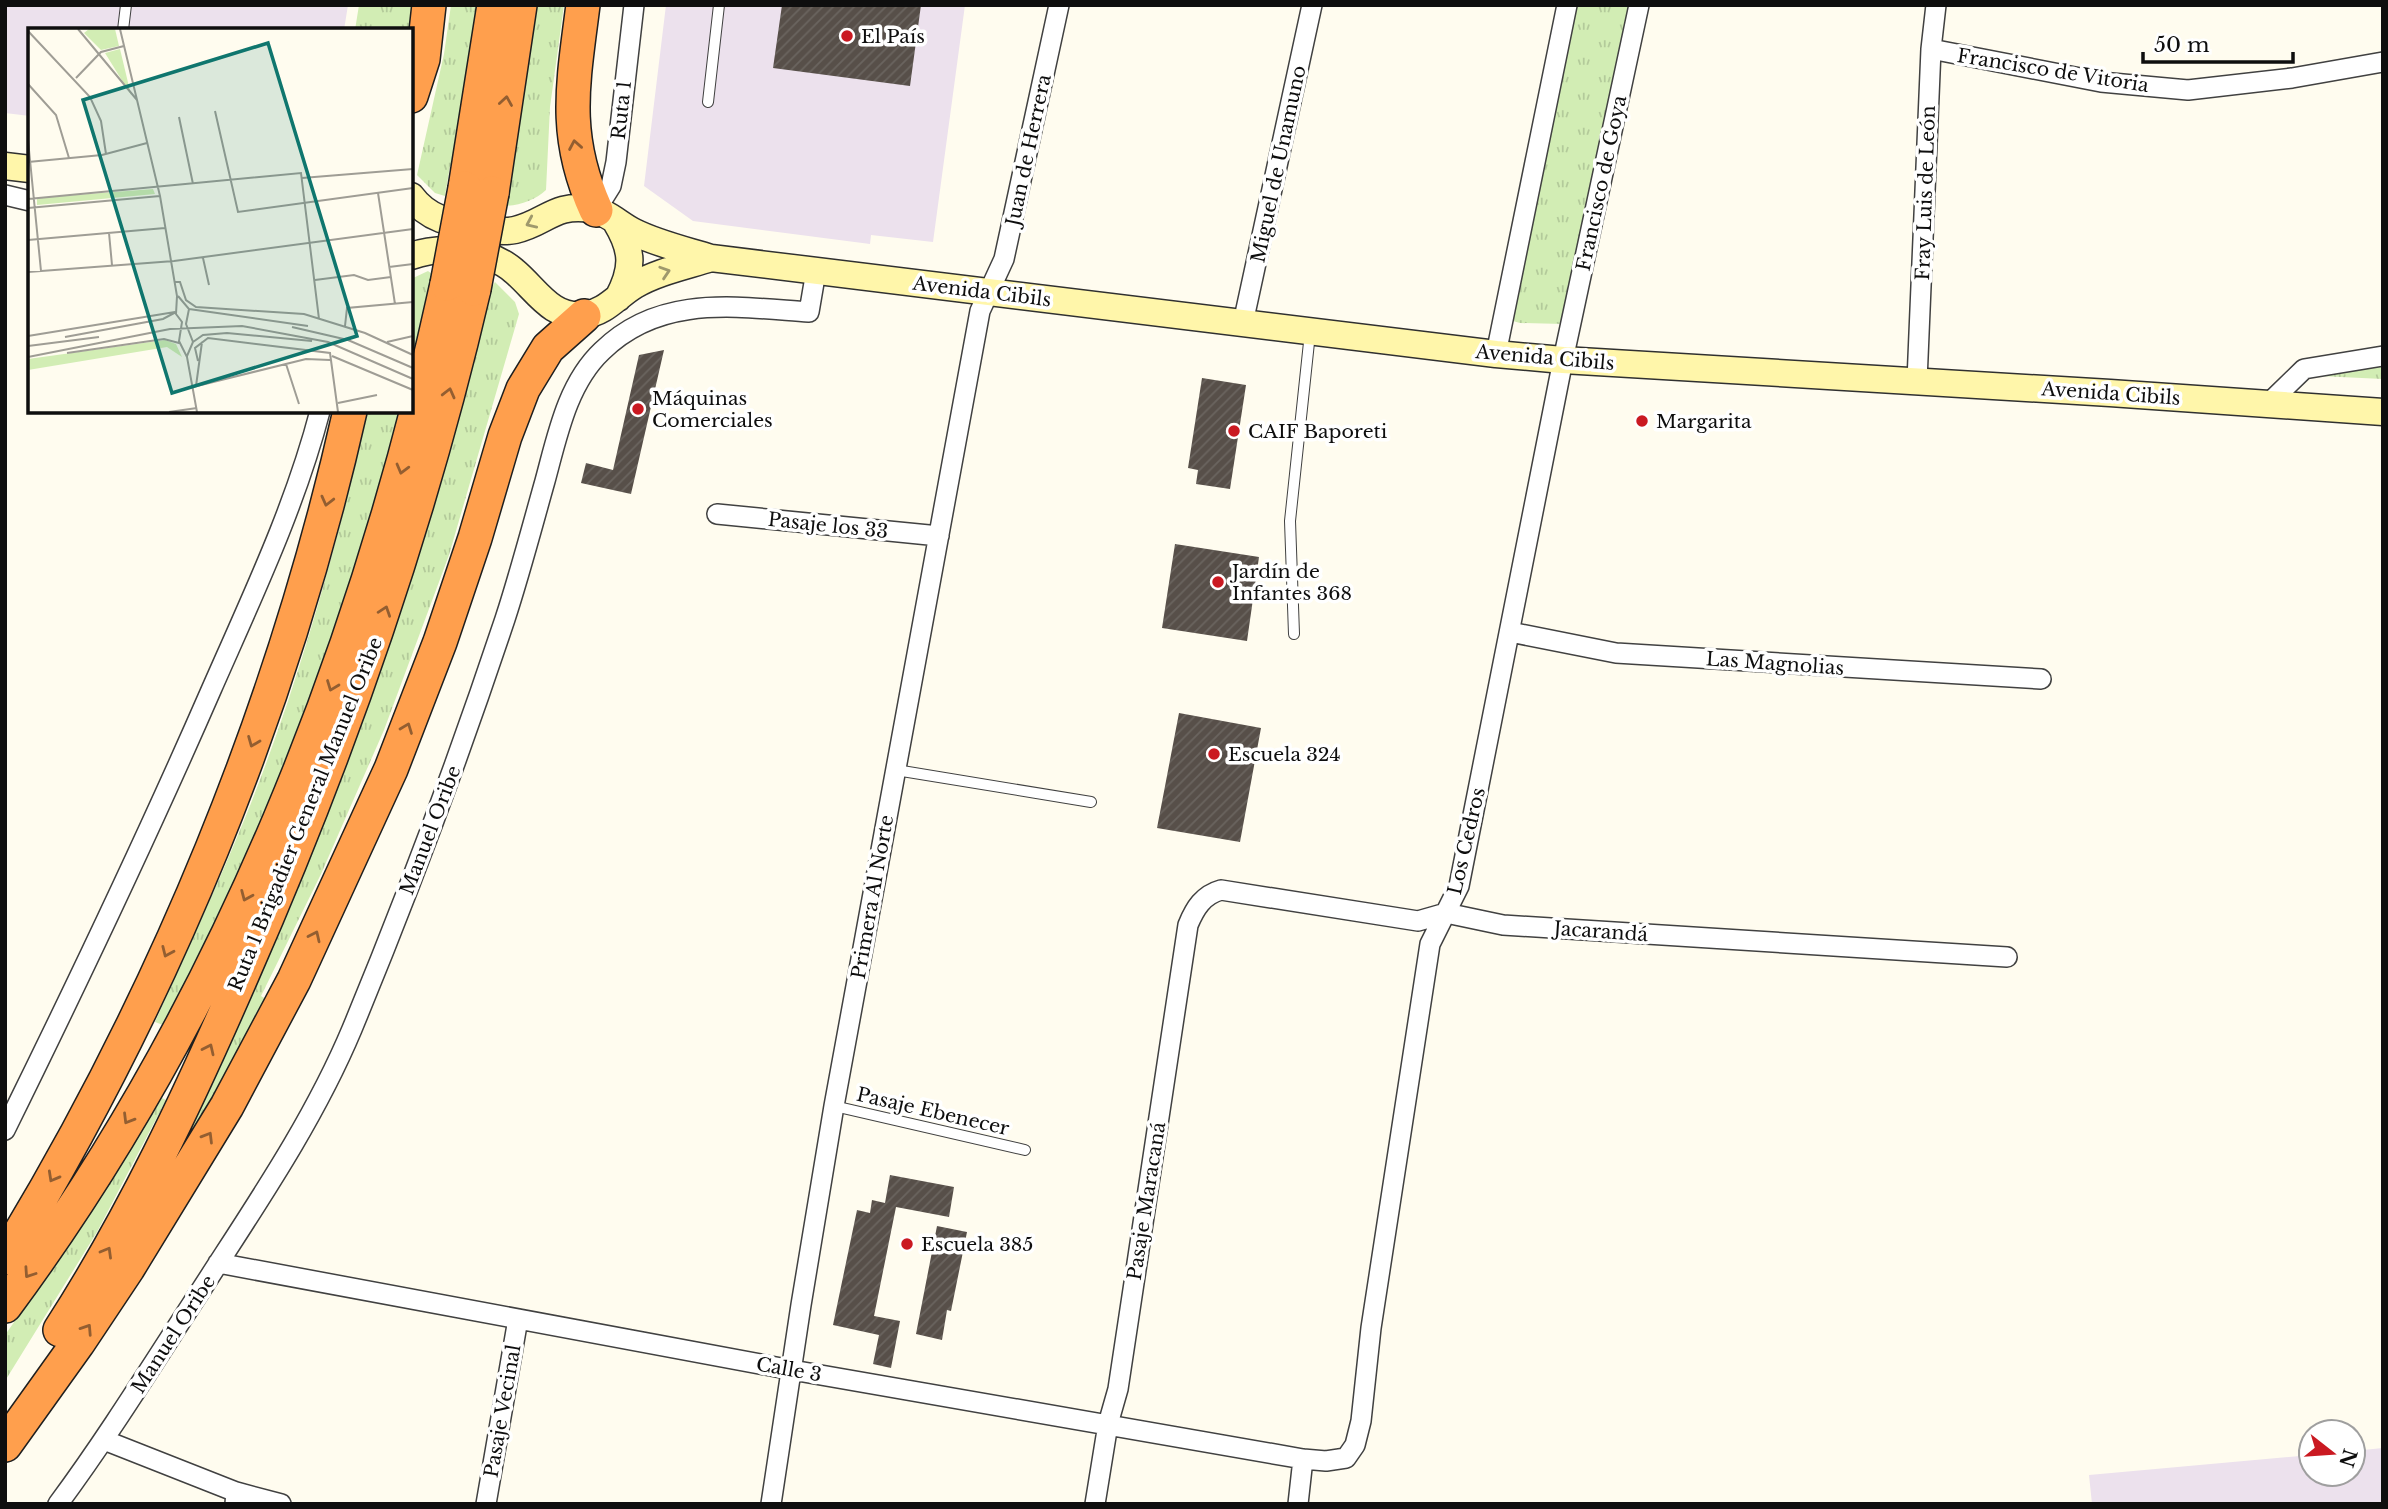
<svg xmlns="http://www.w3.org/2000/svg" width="2388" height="1509" font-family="'Libre Baskerville',serif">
<defs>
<pattern id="grass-tufts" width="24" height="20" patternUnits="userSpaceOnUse" patternTransform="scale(1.75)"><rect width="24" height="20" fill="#d2edb4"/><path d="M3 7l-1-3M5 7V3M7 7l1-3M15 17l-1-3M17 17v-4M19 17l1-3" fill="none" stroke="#b3ca9a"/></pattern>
<pattern id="building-hatch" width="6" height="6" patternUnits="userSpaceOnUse" patternTransform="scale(1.75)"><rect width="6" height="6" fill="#574f49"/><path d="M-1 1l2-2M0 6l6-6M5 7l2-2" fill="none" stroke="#6a645f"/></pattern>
</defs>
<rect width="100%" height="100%" fill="#fffcef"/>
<path fill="#ece1ed" d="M 5,5 L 348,5 L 344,30 L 30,30 L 30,116 L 5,113 Z
M 666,5 L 965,5 L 933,242 L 871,235 L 870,244 L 693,221 L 644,186 Z
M 2383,1448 L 2383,1504 L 2092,1504 L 2089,1475 L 2311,1455 L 2311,1474 L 2353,1474 L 2353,1451 Z"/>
<path fill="url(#grass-tufts)" d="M 359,5 L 414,5 L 411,30 L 355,30 Z
M 451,5 L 478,5 L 453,165 L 450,166 L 445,196 L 435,193 L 417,175 L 444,54 Z
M 535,5 L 564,5 L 550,107 L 546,190 C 536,200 520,205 506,206 Z
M 1576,5 L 1634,5 L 1563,324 L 1520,323 L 1513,321 L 1510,314 Z
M 428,271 L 432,274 L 432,284 L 411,368 L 411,279 Z
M 495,282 L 515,302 L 519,314 L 449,555 L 384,730 L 321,874 L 261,996 L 269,1001 L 148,1219 C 221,1055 300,892 362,723 C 414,583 454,441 487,296 Z
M 2383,362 L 2383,379 L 2319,376 Z
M 368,411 L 401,411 C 372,512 342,612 306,710 C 268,818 217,924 163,1025 L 155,1022 C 185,954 217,887 245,818 C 298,687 336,549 368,411 Z
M 162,1098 L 166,1100 L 97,1232 L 5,1381 L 5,1335 L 81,1227 Z"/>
<path fill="url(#building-hatch)" d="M 782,5 L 921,5 L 910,86 L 773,68 Z
M 664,350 L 631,494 L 581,483 L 586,463 L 613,470 L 639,355 Z
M 1202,378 L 1246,385 L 1230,489 L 1196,484 L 1198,470 L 1188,468 Z
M 1175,544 L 1259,557 L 1247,641 L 1162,628 Z
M 1179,713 L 1261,728 L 1240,842 L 1157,828 Z
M 890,1175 L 954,1187 L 949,1217 L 896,1207 L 874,1316 L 900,1321 L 891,1368 L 873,1364 L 879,1335 L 833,1325 L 857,1210 L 870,1213 L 872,1200 L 885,1203 Z
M 937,1226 L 967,1232 L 951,1311 L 947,1310 L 942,1340 L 916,1334 Z"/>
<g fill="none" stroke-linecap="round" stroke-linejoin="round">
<g stroke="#414141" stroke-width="12">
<path id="lane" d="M 123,30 L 126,5
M 708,102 L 719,5
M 1294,634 L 1290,521 L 1310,333
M 896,770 L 1091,802
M 834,1106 L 1025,1150"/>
</g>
<g stroke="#414141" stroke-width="22">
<path id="street" d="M 1931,49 L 2101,82 L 2188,90 L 2292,78 L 2383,62
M 5,195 L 30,201
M 596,210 L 611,186 L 616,162 L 634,5
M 1243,323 L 1312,5
M 1496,354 L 1567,5
M 1917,381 L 1931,49 L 1936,5
M 2268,404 L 2304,369 L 2383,356
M 717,514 L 939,536
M 1510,632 L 1616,653 L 2041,679
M 5,1130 C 77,984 147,837 212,688 C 252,597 295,507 320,411
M 218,1263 L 792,1370 L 1303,1459 L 1326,1461 L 1346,1458 L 1355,1445 L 1361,1421 L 1371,1328 L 1430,944 L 1459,886 L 1563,360 L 1639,5
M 104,1440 L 236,1492 L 235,1504
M 236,1492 L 281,1504
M 58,1504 C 109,1435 154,1362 201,1290 C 255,1206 313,1122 352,1029 C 408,894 459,757 505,619 C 520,573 532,527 545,481 C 557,437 567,384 602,351 C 660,294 735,307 809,312 L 816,271
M 486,1504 L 518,1319
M 771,1504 L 801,1305 L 834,1106 L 980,311 L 1004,259 L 1059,5
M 1095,1504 L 1108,1424 L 1118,1389 L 1188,925 C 1195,908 1203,895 1221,890 L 1418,921 L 1446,913 L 1503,925 L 2007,957
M 1298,1504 L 1303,1459"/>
</g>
<g stroke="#303030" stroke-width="29">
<path id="secondary" d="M 5,166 L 30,169
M 411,196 C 419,207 428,214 441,219 C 457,225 498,234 515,230 C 546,223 554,203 591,209 C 606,211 620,225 634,232 C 658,244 685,250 711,258 L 1496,354 L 1563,360 L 2110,393 L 2383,412
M 616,222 C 633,250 634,268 618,298
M 411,256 C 442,245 489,249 514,271 C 536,289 551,319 584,315 C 605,313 618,295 635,285 C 657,272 686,266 711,258"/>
</g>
<g stroke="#1f1f1f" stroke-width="36">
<path id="highway" d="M 583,5 C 573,84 562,135 596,210
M 411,96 L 423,59 L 429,5
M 465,188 L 494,5
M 492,193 L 520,5
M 5,1258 C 164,998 283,709 350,411
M 5,1306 C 228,1005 368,648 447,284
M 60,1330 C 133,1217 190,1095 243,973 C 341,750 419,526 474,289
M 5,1445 L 78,1343 L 128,1268 L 227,1106 L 294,980 L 391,769 L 440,642 L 475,538 L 505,436 L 523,389 L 548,348 L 584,316"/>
</g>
<use href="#lane" stroke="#fff" stroke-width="10"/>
<use href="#street" stroke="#fff" stroke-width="19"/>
<use href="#secondary" stroke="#fff6aa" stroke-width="26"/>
<use href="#highway" stroke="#ff9f4d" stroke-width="33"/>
<g stroke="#1f1f1f" stroke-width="36" stroke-linecap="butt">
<path id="highway-bridge" d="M 447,284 L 465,188
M 474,289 L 492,193"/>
</g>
<use href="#highway-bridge" stroke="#ff9f4d" stroke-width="33"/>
</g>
<defs><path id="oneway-chevron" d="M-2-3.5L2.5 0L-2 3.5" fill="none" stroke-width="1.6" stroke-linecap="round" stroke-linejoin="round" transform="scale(1.75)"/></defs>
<g stroke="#935e31">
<use href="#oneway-chevron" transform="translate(506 101) rotate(-81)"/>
<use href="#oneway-chevron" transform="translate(575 145) rotate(-100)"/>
<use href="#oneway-chevron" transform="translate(449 393) rotate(-76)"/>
<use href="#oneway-chevron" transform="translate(402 469) rotate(105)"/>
<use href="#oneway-chevron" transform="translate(327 501) rotate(104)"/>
<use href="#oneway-chevron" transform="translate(385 611) rotate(-71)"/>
<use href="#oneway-chevron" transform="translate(332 686) rotate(111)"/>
<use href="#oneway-chevron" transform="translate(407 728) rotate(-69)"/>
<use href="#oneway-chevron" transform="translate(253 742) rotate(112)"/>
<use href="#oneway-chevron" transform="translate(246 896) rotate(113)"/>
<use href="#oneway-chevron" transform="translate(315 936) rotate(-65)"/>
<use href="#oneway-chevron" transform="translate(167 952) rotate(114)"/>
<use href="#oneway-chevron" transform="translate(209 1049) rotate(-65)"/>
<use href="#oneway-chevron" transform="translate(128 1119) rotate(121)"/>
<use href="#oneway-chevron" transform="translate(208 1137) rotate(-59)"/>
<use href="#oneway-chevron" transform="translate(53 1177) rotate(119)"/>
<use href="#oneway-chevron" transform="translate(107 1252) rotate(-60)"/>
<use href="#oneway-chevron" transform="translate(29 1273) rotate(124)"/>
<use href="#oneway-chevron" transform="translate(87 1329) rotate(-57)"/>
</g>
<g stroke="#9f996c">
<use href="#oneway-chevron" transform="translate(531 223) rotate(156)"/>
<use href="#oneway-chevron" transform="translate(665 272) rotate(-18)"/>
</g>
<g fill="#ca1921" stroke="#fff" stroke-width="2.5">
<circle cx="847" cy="36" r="7"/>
<circle cx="638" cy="409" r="7"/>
<circle cx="1642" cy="421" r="7"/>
<circle cx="1234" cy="431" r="7"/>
<circle cx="1218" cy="582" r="7"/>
<circle cx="1214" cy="754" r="7"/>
<circle cx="907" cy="1244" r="7"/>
</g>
<g text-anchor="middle" stroke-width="7" stroke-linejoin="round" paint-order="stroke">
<g font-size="19" fill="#0e0e0e" stroke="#fff" text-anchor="start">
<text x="861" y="43">El País</text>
<text x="652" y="405">Máquinas<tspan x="652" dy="22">Comerciales</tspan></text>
<text x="1656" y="428">Margarita</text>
<text x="1248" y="438">CAIF Baporeti</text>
<text x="1232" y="578">Jardín de<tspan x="1232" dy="22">Infantes 368</tspan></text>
<text x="1228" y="761">Escuela 324</text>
<text x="921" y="1251">Escuela 385</text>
</g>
<g font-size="19" fill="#0e0e0e" stroke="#fff">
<text transform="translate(2053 70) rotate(9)" y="7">Francisco de Vitoria</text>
<text transform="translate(621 110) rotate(-84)" y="7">Ruta 1</text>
<text transform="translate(1028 150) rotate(-78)" y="7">Juan de Herrera</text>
<text transform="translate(1278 164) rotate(-78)" y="7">Miguel de Unamuno</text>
<text transform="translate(1601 183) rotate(-78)" y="7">Francisco de Goya</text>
<text transform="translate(1925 193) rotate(-88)" y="7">Fray Luis de León</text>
<text transform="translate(982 291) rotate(7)" y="7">Avenida Cibils</text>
<text transform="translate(1545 357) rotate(5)" y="7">Avenida Cibils</text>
<text transform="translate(2111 393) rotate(4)" y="7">Avenida Cibils</text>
<text transform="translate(828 525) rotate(6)" y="7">Pasaje los 33</text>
<text transform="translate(1775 663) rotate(4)" y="7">Las Magnolias</text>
<text transform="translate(305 814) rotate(-68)" y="7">Ruta 1 Brigadier General Manuel Oribe</text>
<text transform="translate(430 830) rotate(-69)" y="7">Manuel Oribe</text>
<text transform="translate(1466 841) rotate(-77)" y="7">Los Cedros</text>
<text transform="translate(872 897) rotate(-80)" y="7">Primera Al Norte</text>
<text transform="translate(1601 931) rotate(4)" y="7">Jacarandá</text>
<text transform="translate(933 1111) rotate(13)" y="7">Pasaje Ebenecer</text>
<text transform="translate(1146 1201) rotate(-81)" y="7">Pasaje Maracaná</text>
<text transform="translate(173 1334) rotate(-57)" y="7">Manuel Oribe</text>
<text transform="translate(789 1369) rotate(10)" y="7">Calle 3</text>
<text transform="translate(502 1411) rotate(-80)" y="7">Pasaje Vecinal</text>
</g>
</g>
<g transform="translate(28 28)">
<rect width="385" height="385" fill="#fffcef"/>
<path d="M 92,21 L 103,67 L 77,25 ZM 125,161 L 127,166 L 9,177 L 9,170 ZM 137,312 L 148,316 L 154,329 L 139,319 L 0,342 L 0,331 Z" fill="#d2edb4"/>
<path d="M 61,1 L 87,1 L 91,18 L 73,22 L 56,5 Z" fill="#d2edb4"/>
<path fill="none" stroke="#9f9d95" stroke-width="2" d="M 50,1 L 109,72M 92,1 L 132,168 L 149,268 L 148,286 L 154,294 L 151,313 L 159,329 L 169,384M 0,3 L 62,69 L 73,93 L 78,126M 48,50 L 73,24 L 96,18M 0,56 L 28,87 L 41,130M 187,83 L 210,184 L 385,160M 151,89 L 165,156M 0,112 L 13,243M 0,134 L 74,127 L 119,115M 274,150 L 385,141M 350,165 L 367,276M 0,171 L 273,145 L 291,291M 0,180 L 132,168M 81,205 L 84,237M 0,212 L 137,200M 175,230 L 181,257M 361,239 L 385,236M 0,244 L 146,233 L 385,201M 287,252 L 326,247 L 340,252 L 363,249M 147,254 L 152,254 L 158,272 L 168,279 L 276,286 L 337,305 L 385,327M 150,268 L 161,281 L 158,296 L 165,314 L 159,328M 161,281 L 280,298M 317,298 L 319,280 L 385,274M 264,299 L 320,312 L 385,340M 0,308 L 147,284M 37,309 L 135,291 L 148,284M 165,314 L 175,307 L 199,305 L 284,313M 359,314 L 385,308M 0,318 L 71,309M 39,325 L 136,311 L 151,315M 304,328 L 385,362M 0,329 L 142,301 L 214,298 L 300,314 L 385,351M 170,333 L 167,320 L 180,310 L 302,325 L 310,384M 258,336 L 271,376M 168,358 L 174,314M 165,359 L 278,331 L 302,332M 310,375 L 349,367M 141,384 L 169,380"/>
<path fill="#0f766e" fill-opacity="0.15" stroke="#0f766e" stroke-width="3.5" d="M 240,15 L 329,308 L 144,365 L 55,72 Z"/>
<rect width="385" height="385" fill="none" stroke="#0e0e0e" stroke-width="3.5"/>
</g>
<rect width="2388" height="1509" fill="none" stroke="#0e0e0e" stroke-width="14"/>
<g transform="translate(2332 1453) rotate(107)"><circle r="33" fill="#ffffff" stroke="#9f9f9f" stroke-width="2"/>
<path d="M0-5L12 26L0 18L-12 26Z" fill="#ca1921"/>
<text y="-10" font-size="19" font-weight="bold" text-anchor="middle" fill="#0e0e0e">N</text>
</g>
<path d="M2143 52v10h150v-10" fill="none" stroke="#0e0e0e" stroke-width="3.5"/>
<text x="2154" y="52" font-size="21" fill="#0e0e0e" stroke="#ffffff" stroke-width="5" paint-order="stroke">50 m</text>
</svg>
